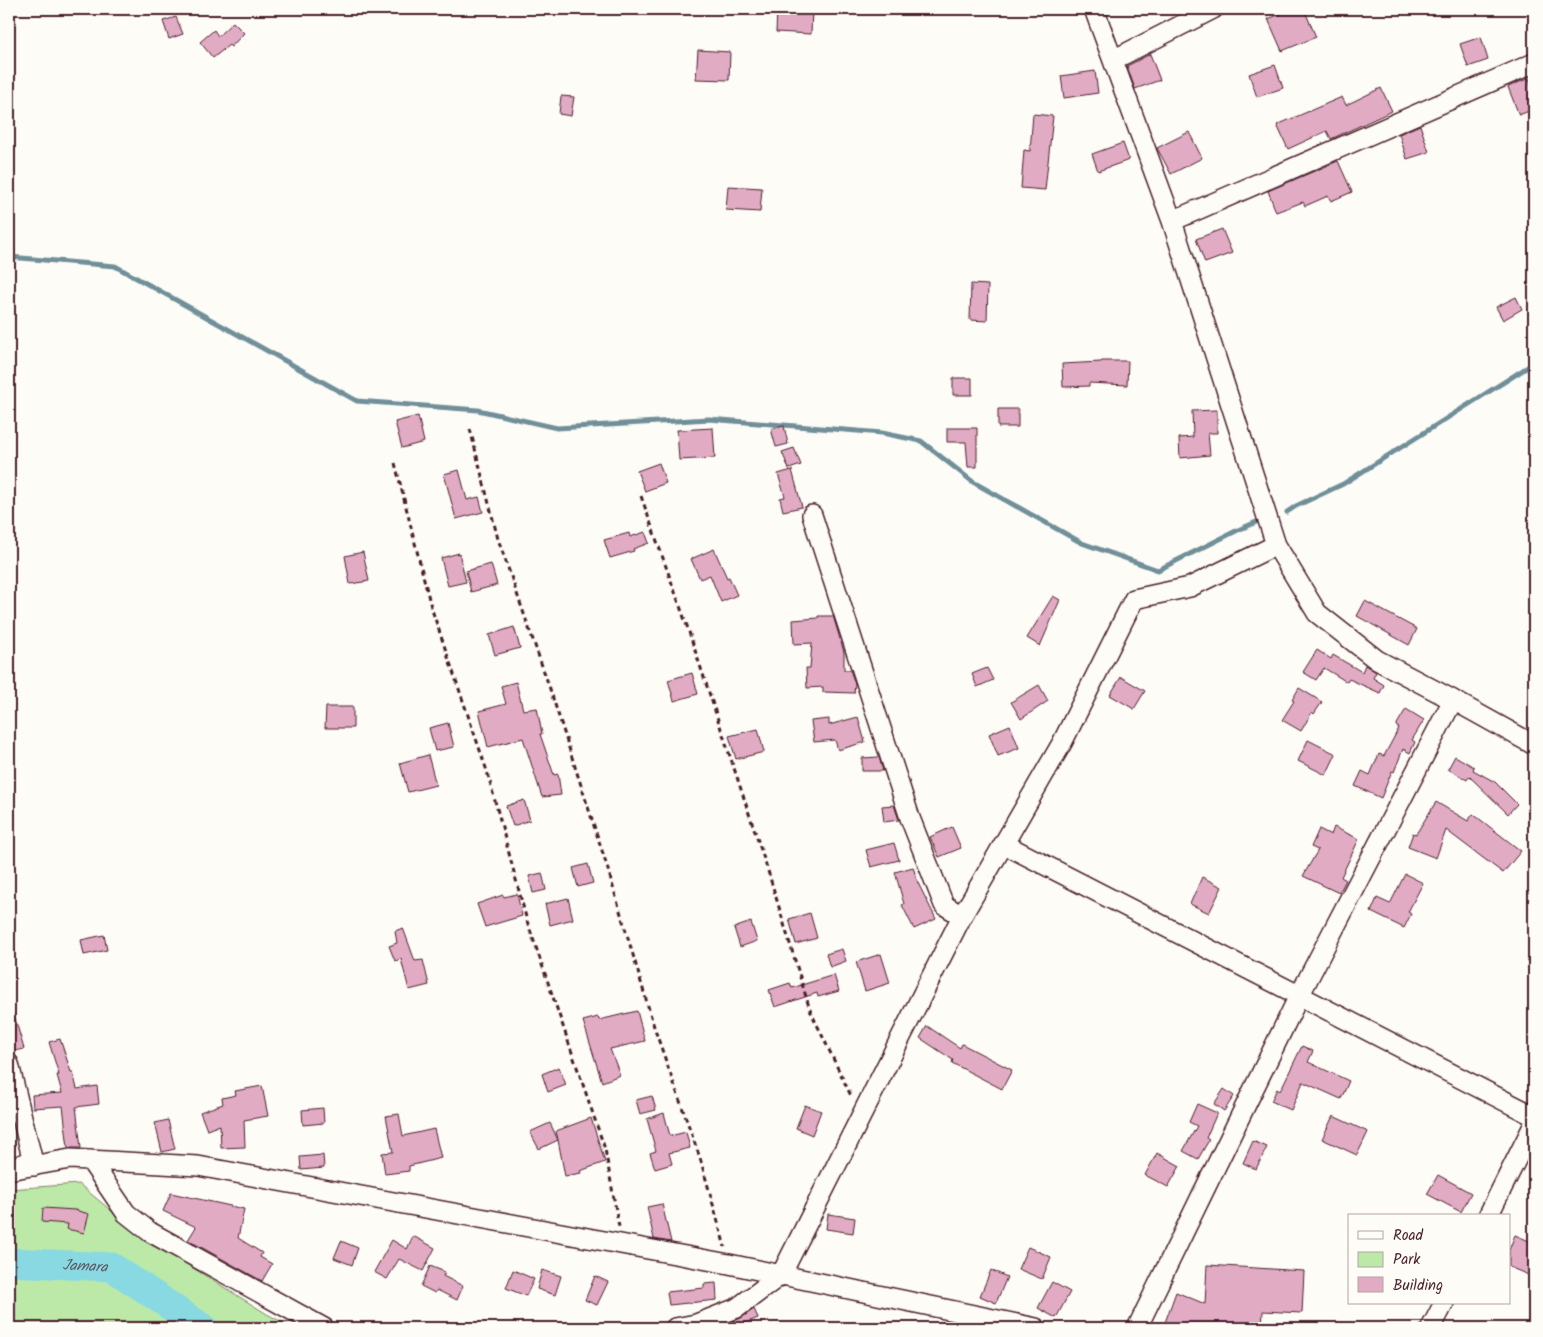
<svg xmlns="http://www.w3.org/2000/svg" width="1543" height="1337" font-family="Kalam,sans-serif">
<rect width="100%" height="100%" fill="#fdfcf7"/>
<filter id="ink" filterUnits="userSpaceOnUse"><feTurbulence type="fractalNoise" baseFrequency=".02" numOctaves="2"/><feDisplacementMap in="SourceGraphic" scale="10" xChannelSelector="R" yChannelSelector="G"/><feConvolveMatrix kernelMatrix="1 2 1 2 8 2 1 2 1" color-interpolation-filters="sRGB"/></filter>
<g filter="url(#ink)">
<path fill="#bce9a7" stroke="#838469" d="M 79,1184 L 143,1237 L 267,1314 L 293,1328 L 9,1328 L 9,1189 Z"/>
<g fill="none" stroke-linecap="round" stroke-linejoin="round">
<path stroke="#6f8f99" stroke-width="5" d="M 9,257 L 115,266 L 357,401 L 478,410 L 557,428 L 709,419 L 882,433 L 921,441 L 973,482 L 1082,543 L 1158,570 L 1238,530 L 1261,520
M 1287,512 L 1296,506 L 1343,484 L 1534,363"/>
<path stroke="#88d9e2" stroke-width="29" id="s1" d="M 9,1262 L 112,1267 L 203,1328"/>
</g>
<path fill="#e1abc4" stroke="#4a1f2b" d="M 777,9 L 812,9 L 811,34 L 776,32 Z
M 1293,9 L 1304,9 L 1316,37 L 1282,51 L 1268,19 Z
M 176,17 L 183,34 L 169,39 L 163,21 Z
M 233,22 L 244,33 L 231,47 L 229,45 L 213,58 L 200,42 L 214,30 L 218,36 Z
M 1481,37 L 1488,60 L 1468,67 L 1460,44 Z
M 698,50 L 730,52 L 729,80 L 696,79 Z
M 1150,54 L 1160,80 L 1135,89 L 1127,66 Z
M 1275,65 L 1283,88 L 1257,97 L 1249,74 Z
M 1095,71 L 1098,93 L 1064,98 L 1061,76 Z
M 1529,78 L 1534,92 L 1534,109 L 1519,115 L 1508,87 Z
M 1381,88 L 1392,111 L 1331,139 L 1327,131 L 1288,149 L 1277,125 L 1342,97 L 1346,105 Z
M 561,96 L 574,97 L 571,116 L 559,114 Z
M 1033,114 L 1053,116 L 1045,190 L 1021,188 L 1024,150 L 1030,151 Z
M 1420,125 L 1429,152 L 1407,159 L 1399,134 Z
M 1189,132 L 1202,158 L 1171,174 L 1157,148 Z
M 1123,143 L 1129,160 L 1098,171 L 1092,154 Z
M 1338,161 L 1352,192 L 1331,201 L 1328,196 L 1305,206 L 1303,202 L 1276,212 L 1268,191 Z
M 728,186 L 762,188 L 760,212 L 726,210 Z
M 1222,229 L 1232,253 L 1205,263 L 1196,239 Z
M 971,284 L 988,285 L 987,321 L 970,320 Z
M 1516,297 L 1522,309 L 1503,320 L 1496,307 Z
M 1102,361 L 1128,361 L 1127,385 L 1089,383 L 1089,386 L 1063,387 L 1062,364 L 1101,362 Z
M 953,378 L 972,378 L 972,395 L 953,395 Z
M 998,409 L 1018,409 L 1018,427 L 998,427 Z
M 1217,410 L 1217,433 L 1208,433 L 1210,455 L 1180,458 L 1179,438 L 1193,437 L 1192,411 Z
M 418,416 L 424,442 L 402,448 L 395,422 Z
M 784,426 L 788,444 L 776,447 L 771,429 Z
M 713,428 L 715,458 L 679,460 L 677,430 Z
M 947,428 L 977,428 L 977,467 L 968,467 L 966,442 L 947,442 Z
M 794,448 L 801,465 L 789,469 L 782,452 Z
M 659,463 L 666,483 L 645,491 L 637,471 Z
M 459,470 L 467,500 L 479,497 L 483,512 L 456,519 L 444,474 Z
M 792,470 L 802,507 L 783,511 L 780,498 L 785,497 L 778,474 Z
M 645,532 L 649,543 L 633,549 L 634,551 L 610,558 L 604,540 L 629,533 L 630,537 Z
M 714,549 L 727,578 L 729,577 L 737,595 L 721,602 L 710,575 L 700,579 L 691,559 Z
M 363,552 L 369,581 L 350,584 L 345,556 Z
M 459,553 L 466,582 L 448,586 L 441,558 Z
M 491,564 L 497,585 L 471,592 L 466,571 Z
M 1053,596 L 1060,600 L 1040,646 L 1027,638 Z
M 1365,601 L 1417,629 L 1409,645 L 1357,616 Z
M 818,616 L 833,616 L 844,652 L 844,670 L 850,670 L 855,684 L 854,693 L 823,692 L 823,687 L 807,688 L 806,668 L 810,668 L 812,643 L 794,644 L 793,620 L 818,618 Z
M 514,627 L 520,648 L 495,655 L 489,635 Z
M 1317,650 L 1331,659 L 1333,655 L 1362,672 L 1365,665 L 1376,672 L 1373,678 L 1384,685 L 1380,693 L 1349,679 L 1347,682 L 1324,668 L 1316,680 L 1303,672 Z
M 987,668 L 993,680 L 977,687 L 972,674 Z
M 692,673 L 698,694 L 674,701 L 668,680 Z
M 1121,677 L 1145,691 L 1134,709 L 1110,695 Z
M 516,682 L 523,710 L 537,708 L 542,734 L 540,734 L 554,775 L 558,774 L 561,795 L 542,797 L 523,738 L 488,747 L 479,711 L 506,704 L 501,686 Z
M 1039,685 L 1048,701 L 1021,719 L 1011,702 Z
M 1299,688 L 1322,702 L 1314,714 L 1312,712 L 1301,731 L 1282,720 L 1294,701 L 1292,700 Z
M 326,707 L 353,707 L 353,728 L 325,728 Z
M 1406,709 L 1424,720 L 1412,740 L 1415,742 L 1410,753 L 1403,749 L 1394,772 L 1392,771 L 1381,798 L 1355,786 L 1362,771 L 1370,775 L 1379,754 L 1384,756 L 1399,728 L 1396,726 Z
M 858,717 L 865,742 L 838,750 L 835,740 L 814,742 L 811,721 L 829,719 L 829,725 Z
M 448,723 L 454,747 L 435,751 L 429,728 Z
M 1010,725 L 1019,748 L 998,756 L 989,734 Z
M 758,729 L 764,752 L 736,759 L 729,736 Z
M 1308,740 L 1336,754 L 1326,775 L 1298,761 Z
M 428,755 L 436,785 L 408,792 L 400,763 Z
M 1455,756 L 1474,767 L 1473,770 L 1495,782 L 1517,804 L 1508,814 L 1469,776 L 1467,780 L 1448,769 Z
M 879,757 L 883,771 L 862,771 L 862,758 Z
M 524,800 L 530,820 L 513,826 L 506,806 Z
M 1436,802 L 1468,821 L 1473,814 L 1521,851 L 1503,873 L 1446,830 L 1436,858 L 1408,847 L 1413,833 L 1416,834 Z
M 894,805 L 899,820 L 884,822 L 882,806 Z
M 952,827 L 961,848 L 939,857 L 930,837 Z
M 1334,827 L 1359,839 L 1341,877 L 1346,880 L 1339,893 L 1303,876 L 1318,850 L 1311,847 L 1319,829 L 1331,835 Z
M 894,843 L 899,860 L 871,867 L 866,850 Z
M 588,864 L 593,883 L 578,887 L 573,868 Z
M 913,867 L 918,883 L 936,919 L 914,929 L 902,905 L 904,904 L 895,872 Z
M 542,873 L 546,890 L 533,893 L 529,876 Z
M 1405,874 L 1423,883 L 1408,912 L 1411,914 L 1404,928 L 1371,912 L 1377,898 L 1390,904 Z
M 1202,877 L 1222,887 L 1209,913 L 1190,904 Z
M 517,894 L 522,916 L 485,927 L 477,904 L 503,895 L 504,897 Z
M 568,898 L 573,919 L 550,925 L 545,904 Z
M 810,913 L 817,938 L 796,944 L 789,919 Z
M 751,922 L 757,941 L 740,947 L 734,928 Z
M 403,928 L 415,961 L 423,960 L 429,985 L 409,990 L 401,959 L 395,961 L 389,946 L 397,943 L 395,931 Z
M 104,935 L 107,950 L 84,955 L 81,940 Z
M 842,949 L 846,961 L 830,967 L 826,954 Z
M 881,954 L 890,983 L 865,991 L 856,962 Z
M 834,975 L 839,991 L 818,997 L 817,993 L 775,1007 L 769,990 L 790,983 L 792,988 Z
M 12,1008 L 24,1049 L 11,1052 L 9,1044 L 9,1009 Z
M 637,1011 L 645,1041 L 610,1049 L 620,1075 L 602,1082 L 583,1021 L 598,1017 L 599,1020 Z
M 927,1026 L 960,1048 L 962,1044 L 1012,1070 L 1002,1089 L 952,1063 L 953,1060 L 920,1038 Z
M 60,1039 L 71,1072 L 73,1072 L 77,1089 L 97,1086 L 99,1104 L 76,1107 L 81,1148 L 68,1148 L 63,1106 L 33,1108 L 32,1095 L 62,1093 L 57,1075 L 59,1075 L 49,1042 Z
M 1302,1046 L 1313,1051 L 1308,1062 L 1349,1081 L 1341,1099 L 1303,1082 L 1291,1110 L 1271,1101 L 1277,1089 L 1280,1091 Z
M 559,1067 L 566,1085 L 548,1092 L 542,1074 Z
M 262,1086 L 268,1116 L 244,1120 L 245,1147 L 221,1148 L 220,1125 L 207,1130 L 200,1112 L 223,1104 L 222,1098 L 236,1095 L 235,1091 Z
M 1224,1089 L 1234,1096 L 1224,1111 L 1214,1104 Z
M 652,1096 L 656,1110 L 640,1114 L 636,1100 Z
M 1197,1104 L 1217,1113 L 1206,1138 L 1209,1140 L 1198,1159 L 1183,1151 L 1197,1126 L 1189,1122 Z
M 805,1105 L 821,1111 L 812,1135 L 796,1128 Z
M 323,1108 L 324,1123 L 303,1125 L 302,1110 Z
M 664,1113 L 670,1136 L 686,1132 L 690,1148 L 669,1153 L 672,1164 L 655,1169 L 650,1153 L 656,1151 L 647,1119 Z
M 399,1114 L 403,1136 L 434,1129 L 441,1158 L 409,1166 L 409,1171 L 385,1174 L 382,1153 L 393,1152 L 386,1116 Z
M 1333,1116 L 1368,1132 L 1357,1155 L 1322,1139 Z
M 591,1118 L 605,1162 L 580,1171 L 581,1173 L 565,1176 L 558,1140 L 539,1149 L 530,1132 L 550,1123 L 558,1140 L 556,1131 Z
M 168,1120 L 175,1149 L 162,1152 L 155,1123 Z
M 1253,1141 L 1267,1147 L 1256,1169 L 1243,1163 Z
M 1157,1153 L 1180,1166 L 1168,1187 L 1145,1175 Z
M 323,1155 L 324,1168 L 301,1170 L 300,1157 Z
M 1438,1175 L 1471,1193 L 1461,1212 L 1427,1194 Z
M 171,1193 L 244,1209 L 238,1238 L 262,1253 L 260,1257 L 272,1264 L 262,1281 L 188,1240 L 196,1227 L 163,1211 Z
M 662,1204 L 671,1242 L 654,1239 L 647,1207 Z
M 43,1208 L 75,1210 L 89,1214 L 84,1233 L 67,1229 L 68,1224 L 42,1222 Z
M 828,1214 L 855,1218 L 853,1233 L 826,1229 Z
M 1515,1235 L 1534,1243 L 1534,1269 L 1531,1276 L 1509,1267 L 1509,1250 Z
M 413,1236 L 435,1248 L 423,1271 L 399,1259 L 387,1279 L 374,1272 L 392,1240 L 407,1249 Z
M 341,1241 L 358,1248 L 352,1265 L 334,1258 Z
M 1028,1247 L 1051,1257 L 1042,1279 L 1018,1269 Z
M 1207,1265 L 1304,1271 L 1302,1313 L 1263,1311 L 1262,1328 L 1190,1324 L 1188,1328 L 1163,1328 L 1176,1292 L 1205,1304 Z
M 430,1266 L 445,1272 L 443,1276 L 463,1286 L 457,1300 L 437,1290 L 435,1293 L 421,1286 Z
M 513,1270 L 534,1279 L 526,1296 L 506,1288 Z
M 542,1270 L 561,1276 L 555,1295 L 537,1289 Z
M 991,1270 L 1007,1277 L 996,1303 L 980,1296 Z
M 595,1276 L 608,1282 L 597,1305 L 585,1300 Z
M 1052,1282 L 1070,1292 L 1056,1318 L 1038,1308 Z
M 716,1283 L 717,1300 L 669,1305 L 667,1292 L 704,1288 L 704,1284 Z
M 754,1309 L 758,1318 L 732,1328 L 716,1328 L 741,1318 Z"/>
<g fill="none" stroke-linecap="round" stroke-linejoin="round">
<g stroke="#4a1f2b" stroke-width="22">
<path id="minor" d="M 1094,9 L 1172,221 L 1276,545 L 1317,613 L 1377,660 L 1453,700 L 1534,745
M 1113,60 L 1213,9
M 1172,221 L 1534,63
M 812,515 L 910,818 L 944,905 L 962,916
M 1004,844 L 1534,1116
M 9,1064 L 34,1166 L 22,1164
M 90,1160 L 126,1213 L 150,1232 L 324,1328
M 9,1170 L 70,1159 L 198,1166 L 729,1264 L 1036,1328
M 1488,1216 L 1534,1124
M 675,1328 L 696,1324 L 737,1308 L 781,1275 L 962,916 L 1062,743 L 1134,599 L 1190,587 L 1276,545
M 1137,1328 L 1297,1000 L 1453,700
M 1431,1328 L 1444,1303"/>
</g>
<path stroke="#4a1f2b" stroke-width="3" stroke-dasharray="5 4" stroke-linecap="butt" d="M 470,429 L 498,539 L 550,689 L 606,863 L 655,1030 L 700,1158 L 725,1247
M 395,463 L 431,607 L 487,771 L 527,921 L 605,1149 L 619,1227
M 641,496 L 687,626 L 768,871 L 810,1010 L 852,1098"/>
<use href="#minor" stroke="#fdfcf7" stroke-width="19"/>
</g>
</g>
<g text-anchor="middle" stroke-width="4.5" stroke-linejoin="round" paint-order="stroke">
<g font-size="15" font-style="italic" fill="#5d5762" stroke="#fdfcf7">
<text dy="5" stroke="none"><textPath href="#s1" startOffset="76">Jamara</textPath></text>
</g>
</g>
<rect width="1543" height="1337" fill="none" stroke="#fdfcf7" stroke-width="30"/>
<rect x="15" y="15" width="1513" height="1307" fill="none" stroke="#4a1f2b" stroke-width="2" filter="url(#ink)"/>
<rect x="1348" y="1214" width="162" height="90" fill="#fdfcf7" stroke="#b5a4a5"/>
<rect x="1358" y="1231" width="25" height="8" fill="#fdfcf7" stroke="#b5a4a5"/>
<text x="1393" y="1240" font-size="15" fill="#4a1f2b">Road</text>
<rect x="1358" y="1252" width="25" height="15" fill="#bce9a7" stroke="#b5a4a5"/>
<text x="1393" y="1264" font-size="15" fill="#4a1f2b">Park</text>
<rect x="1358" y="1277" width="25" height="15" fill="#e1abc4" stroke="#b5a4a5"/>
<text x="1393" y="1290" font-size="15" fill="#4a1f2b">Building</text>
</svg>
